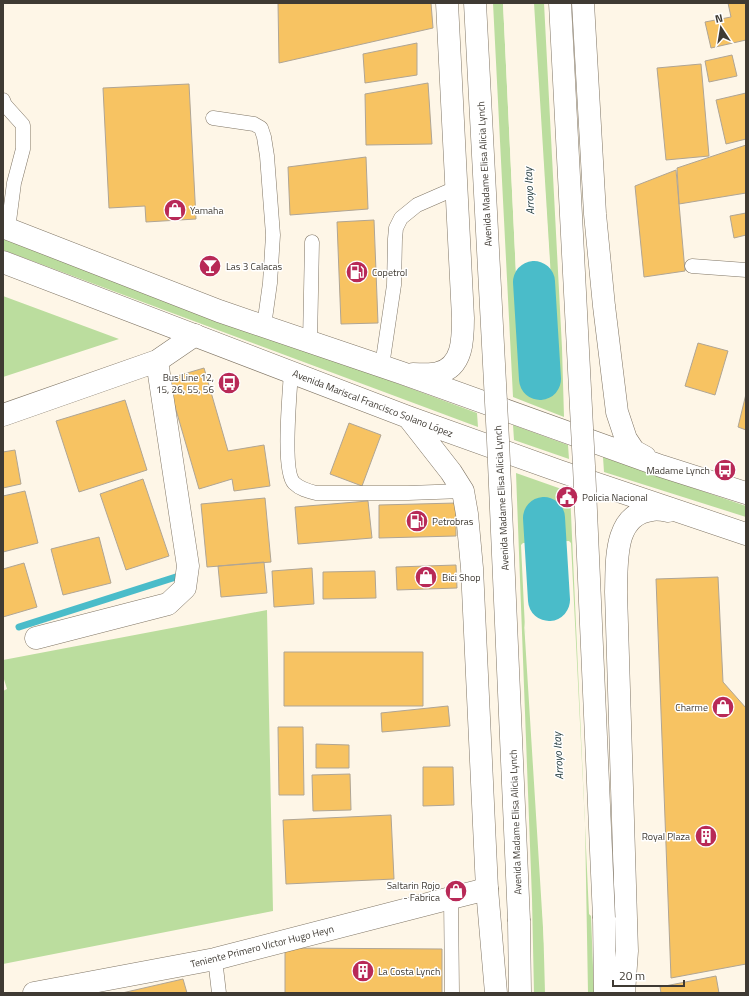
<svg xmlns="http://www.w3.org/2000/svg" width="749" height="996" font-family="'Titillium Web',sans-serif">
<rect width="100%" height="100%" fill="#fef6e7"/>
<path fill="#bbdd9e" d="M 493,3 L 503,3 L 519,337 L 555,347 L 533,3 L 544,3 L 562,348 L 564,417 L 513,397 Z
M 3,237 L 477,413 L 478,427 L 3,250 Z
M 3,296 L 119,339 L 3,377 Z
M 513,425 L 568,445 L 569,459 L 514,440 Z
M 603,457 L 746,506 L 746,517 L 604,472 Z
M 516,473 L 570,492 L 589,914 L 591,916 L 594,993 L 587,993 L 524,622 L 546,976 L 545,993 L 534,993 L 532,899 Z
M 267,610 L 273,911 L 3,964 L 3,691 L 7,689 L 3,676 L 3,660 Z"/>
<path fill="#fef6e7" d="M 503,3 L 534,3 L 555,343 L 553,345 L 521,337 L 519,336 Z
M 569,541 L 571,543 L 585,823 L 588,993 L 545,993 L 543,919 L 534,754 L 525,629 L 521,545 L 523,543 Z"/>
<g fill="none" stroke-linecap="round" stroke-linejoin="round">
<path stroke="#4abcc9" stroke-width="7" d="M 19,627 L 179,576"/>
<path stroke="#4abcc9" stroke-width="42" d="M 534,282 L 540,379
M 544,518 L 549,600"/>
</g>
<path fill="#f7c362" stroke="#b0a594" d="M 278,3 L 431,3 L 433,28 L 279,63 Z
M 728,3 L 746,3 L 746,40 L 711,48 L 705,22 L 731,17 Z
M 417,43 L 417,75 L 365,83 L 363,54 Z
M 732,55 L 737,76 L 709,82 L 705,61 Z
M 701,64 L 709,156 L 666,160 L 657,68 Z
M 428,83 L 432,144 L 366,145 L 365,94 Z
M 189,84 L 196,219 L 146,222 L 145,206 L 109,208 L 103,88 Z
M 746,93 L 746,139 L 726,144 L 716,100 Z
M 746,145 L 746,193 L 679,204 L 677,168 Z
M 366,157 L 368,209 L 290,215 L 288,167 Z
M 676,170 L 685,271 L 644,277 L 635,186 Z
M 746,213 L 746,235 L 734,238 L 730,216 Z
M 374,220 L 378,323 L 341,324 L 337,222 Z
M 698,343 L 728,351 L 715,395 L 685,386 Z
M 204,368 L 228,451 L 264,445 L 270,486 L 234,491 L 232,479 L 199,489 L 167,379 Z
M 746,394 L 746,430 L 738,427 Z
M 125,400 L 147,470 L 79,492 L 56,421 Z
M 349,423 L 381,435 L 362,486 L 330,474 Z
M 15,450 L 21,484 L 3,488 L 3,452 Z
M 143,479 L 169,556 L 126,570 L 100,494 Z
M 25,491 L 38,543 L 3,552 L 3,496 Z
M 265,498 L 271,562 L 207,567 L 201,504 Z
M 368,501 L 372,538 L 298,544 L 295,507 Z
M 456,503 L 456,536 L 379,538 L 379,505 Z
M 99,537 L 111,583 L 63,595 L 51,549 Z
M 264,562 L 267,593 L 221,597 L 218,566 Z
M 24,563 L 37,607 L 3,617 L 3,569 Z
M 456,565 L 457,588 L 397,590 L 396,567 Z
M 312,568 L 314,604 L 274,607 L 272,571 Z
M 375,571 L 376,598 L 323,599 L 323,572 Z
M 718,577 L 723,682 L 746,708 L 746,964 L 671,978 L 656,579 Z
M 284,652 L 423,652 L 423,706 L 284,706 Z
M 448,706 L 450,726 L 382,732 L 381,713 Z
M 278,727 L 303,727 L 304,795 L 279,795 Z
M 316,744 L 349,745 L 349,768 L 316,768 Z
M 423,767 L 453,767 L 454,805 L 423,806 Z
M 350,774 L 351,810 L 313,811 L 312,775 Z
M 391,815 L 394,879 L 286,884 L 283,820 Z
M 285,948 L 442,949 L 442,993 L 285,993 Z
M 716,976 L 719,993 L 661,993 L 660,987 Z
M 183,979 L 187,993 L 122,993 Z"/>
<g fill="none" stroke-linecap="round" stroke-linejoin="round">
<g stroke="#807666" stroke-width="15">
<path id="service" d="M 3,100 L 5,105 L 23,125 L 23,149 L 14,183 L 8,229
M 213,118 L 254,124 L 261,128 L 264,137 L 267,156 L 273,235 L 270,283 L 264,326
M 692,266 L 746,270
M 310,342 L 312,242
M 382,366 L 394,285 L 395,239 L 396,228 L 401,218 L 417,205 L 456,188
M 291,372 C 290,391 282,471 294,483 C 300,489 308,491 316,493 L 408,493 L 463,491
M 451,898 L 452,993
M 215,959 L 219,993"/>
</g>
<g stroke="#807666" stroke-width="23">
<path id="minor" d="M 3,415 L 157,361 L 195,335
M 36,638 L 168,604 L 185,588 L 188,566 L 157,361
M 34,993 L 215,959 L 451,898 L 487,889"/>
</g>
<g stroke="#807666" stroke-width="23">
<path id="trunk" d="M 583,3 L 595,214 L 604,306 L 617,412 L 626,439 L 634,451 L 645,457
M 3,227 L 219,311 L 402,373 L 661,466 L 746,493
M 3,262 L 408,417 L 559,471 L 746,534
M 413,374 C 421,374 431,375 438,373 C 463,367 463,339 463,318 L 447,3
M 408,417 L 451,472 L 463,491 L 467,514 L 472,568 L 487,889 L 496,993
M 604,918 L 605,993
M 519,921 L 520,993
M 624,993 L 627,951 L 616,592 C 617,563 613,514 652,510 C 657,509 663,510 668,511"/>
</g>
<use href="#service" stroke="#fff" stroke-width="14"/>
<use href="#minor" stroke="#fff" stroke-width="22"/>
<use href="#trunk" stroke="#fff" stroke-width="22"/>
<g stroke="#807666" stroke-width="23" stroke-linecap="butt">
<path id="trunk-bridge" d="M 475,3 L 498,440 L 519,921
M 560,3 L 584,466 L 604,918"/>
</g>
<use href="#trunk-bridge" stroke="#fff" stroke-width="22"/>
</g>
<defs>
<g id="shop-disc" transform="scale(1.15)"><circle r="9.5" fill="#b82957" stroke="#fff"/><path d="M-5-2.5h2.3a2.7 3.5 0 0 1 5.4 0H5L5.5 6h-11ZM-1.5-2.5h3a1.5 2.3 0 0 0-3 0Z" fill="#fff"/></g>
<g id="bar-disc" transform="scale(1.15)"><circle r="9.5" fill="#b82957" stroke="#fff"/><path d="M-6-5H6L.8 .8V4.5H3.5V6h-7V4.5H-.8V.8Z" fill="#fff"/></g>
<g id="fuel-disc" transform="scale(1.15)"><circle r="9.5" fill="#b82957" stroke="#fff"/><path d="M-5.5-6h7V0h2V4h1.3V-2.5L3-4.5l.8-.8L6-3V5H2.5V1h-1V6h-7ZM-4.2-4.7v3.2H.2V-4.7Z" fill="#fff"/></g>
<g id="bus-disc" transform="scale(1.15)"><circle r="9.5" fill="#b82957" stroke="#fff"/><path d="M-5-6H5V4H4V6H2V4H-2V6H-4V4H-5ZM-3.5-4V0h7V-4ZM-3.5 1.2v1.5H-2V1.2ZM2 1.2v1.5H3.5V1.2Z" fill="#fff"/></g>
<g id="civic-disc" transform="scale(1.15)"><circle r="9.5" fill="#b82957" stroke="#fff"/><path d="M-.6-6.5H3V-4.5H.6V-3L4-1V1h2V6H-6V1h2V-1L-.6-3ZM-1.2 2.5V6h2.4V2.5Z" fill="#fff"/></g>
<g id="building-disc" transform="scale(1.15)"><circle r="9.5" fill="#b82957" stroke="#fff"/><path d="M-4-6H4V6H1V3H-1V6H-4ZM-2.5-4.3h1.7v1.8h-1.7ZM.8-4.3h1.7v1.8H.8ZM-2.5-1h1.7V.8h-1.7ZM.8-1h1.7V.8H.8Z" fill="#fff"/></g>
</defs>
<g fill-rule="evenodd">
<use href="#shop-disc" x="175" y="210"/>
<use href="#bar-disc" x="210" y="266"/>
<use href="#fuel-disc" x="357" y="272"/>
<use href="#bus-disc" x="229" y="383"/>
<use href="#bus-disc" x="725" y="470"/>
<use href="#civic-disc" x="567" y="497"/>
<use href="#fuel-disc" x="417" y="521"/>
<use href="#shop-disc" x="426" y="577"/>
<use href="#shop-disc" x="723" y="707"/>
<use href="#building-disc" x="706" y="836"/>
<use href="#shop-disc" x="456" y="891"/>
<use href="#building-disc" x="363" y="971"/>
</g>
<g text-anchor="middle" stroke-width="3" stroke-linejoin="round" paint-order="stroke">
<g font-size="10" fill="#3f3a33" stroke="#fff">
<text transform="translate(484 174) rotate(-93)" y="4">Avenida Madame Elisa Alicia Lynch</text>
<text transform="translate(373 403) rotate(21)" y="4">Avenida Mariscal Francisco Solano López</text>
<text transform="translate(501 498) rotate(-93)" y="4">Avenida Madame Elisa Alicia Lynch</text>
<text transform="translate(515 822) rotate(-92)" y="4">Avenida Madame Elisa Alicia Lynch</text>
<text transform="translate(262 946) rotate(-14)" y="4">Teniente Primero Victor Hugo Heyn</text>
</g>
<g font-size="10" fill="#3f3a33" stroke="#fff" text-anchor="start">
<text x="190" y="214">Yamaha</text>
<text x="226" y="270">Las 3 Calacas</text>
<text x="372" y="276">Copetrol</text>
<text x="214" y="381" text-anchor="end">Bus Line 12,<tspan x="214" dy="12">15, 26, 55, 56</tspan></text>
<text x="710" y="474" text-anchor="end">Madame Lynch</text>
<text x="582" y="501">Policia Nacional</text>
<text x="432" y="525">Petrobras</text>
<text x="442" y="581">Bici Shop</text>
<text x="708" y="711" text-anchor="end">Charme</text>
<text x="690" y="840" text-anchor="end">Royal Plaza</text>
<text x="440" y="889" text-anchor="end">Saltarin Rojo<tspan x="440" dy="12">- Fabrica</tspan></text>
<text x="378" y="975">La Costa Lynch</text>
</g>
<g font-size="11" font-style="italic" fill="#152f32" stroke="#fff">
<text transform="translate(529 191) rotate(-93)" y="4">Arroyo Itay</text>
<text transform="translate(558 756) rotate(-93)" y="4">Arroyo Itay</text>
</g>
</g>
<rect width="749" height="996" fill="none" stroke="#3f3a33" stroke-width="8"/>
<g transform="translate(721 28) rotate(348)" stroke="#ffffff" stroke-width="3" paint-order="stroke">
<path d="M0-3L7 15L0 10L-7 15Z" fill="#3f3a33"/>
<text y="-6" font-size="11" font-weight="bold" text-anchor="middle" fill="#3f3a33">N</text>
</g>
<path d="M613 980v6h71v-6" fill="none" stroke="#3f3a33" stroke-width="2"/>
<text x="619" y="980" font-size="12" fill="#3f3a33" stroke="#ffffff" stroke-width="3" paint-order="stroke">20 m</text>
</svg>
